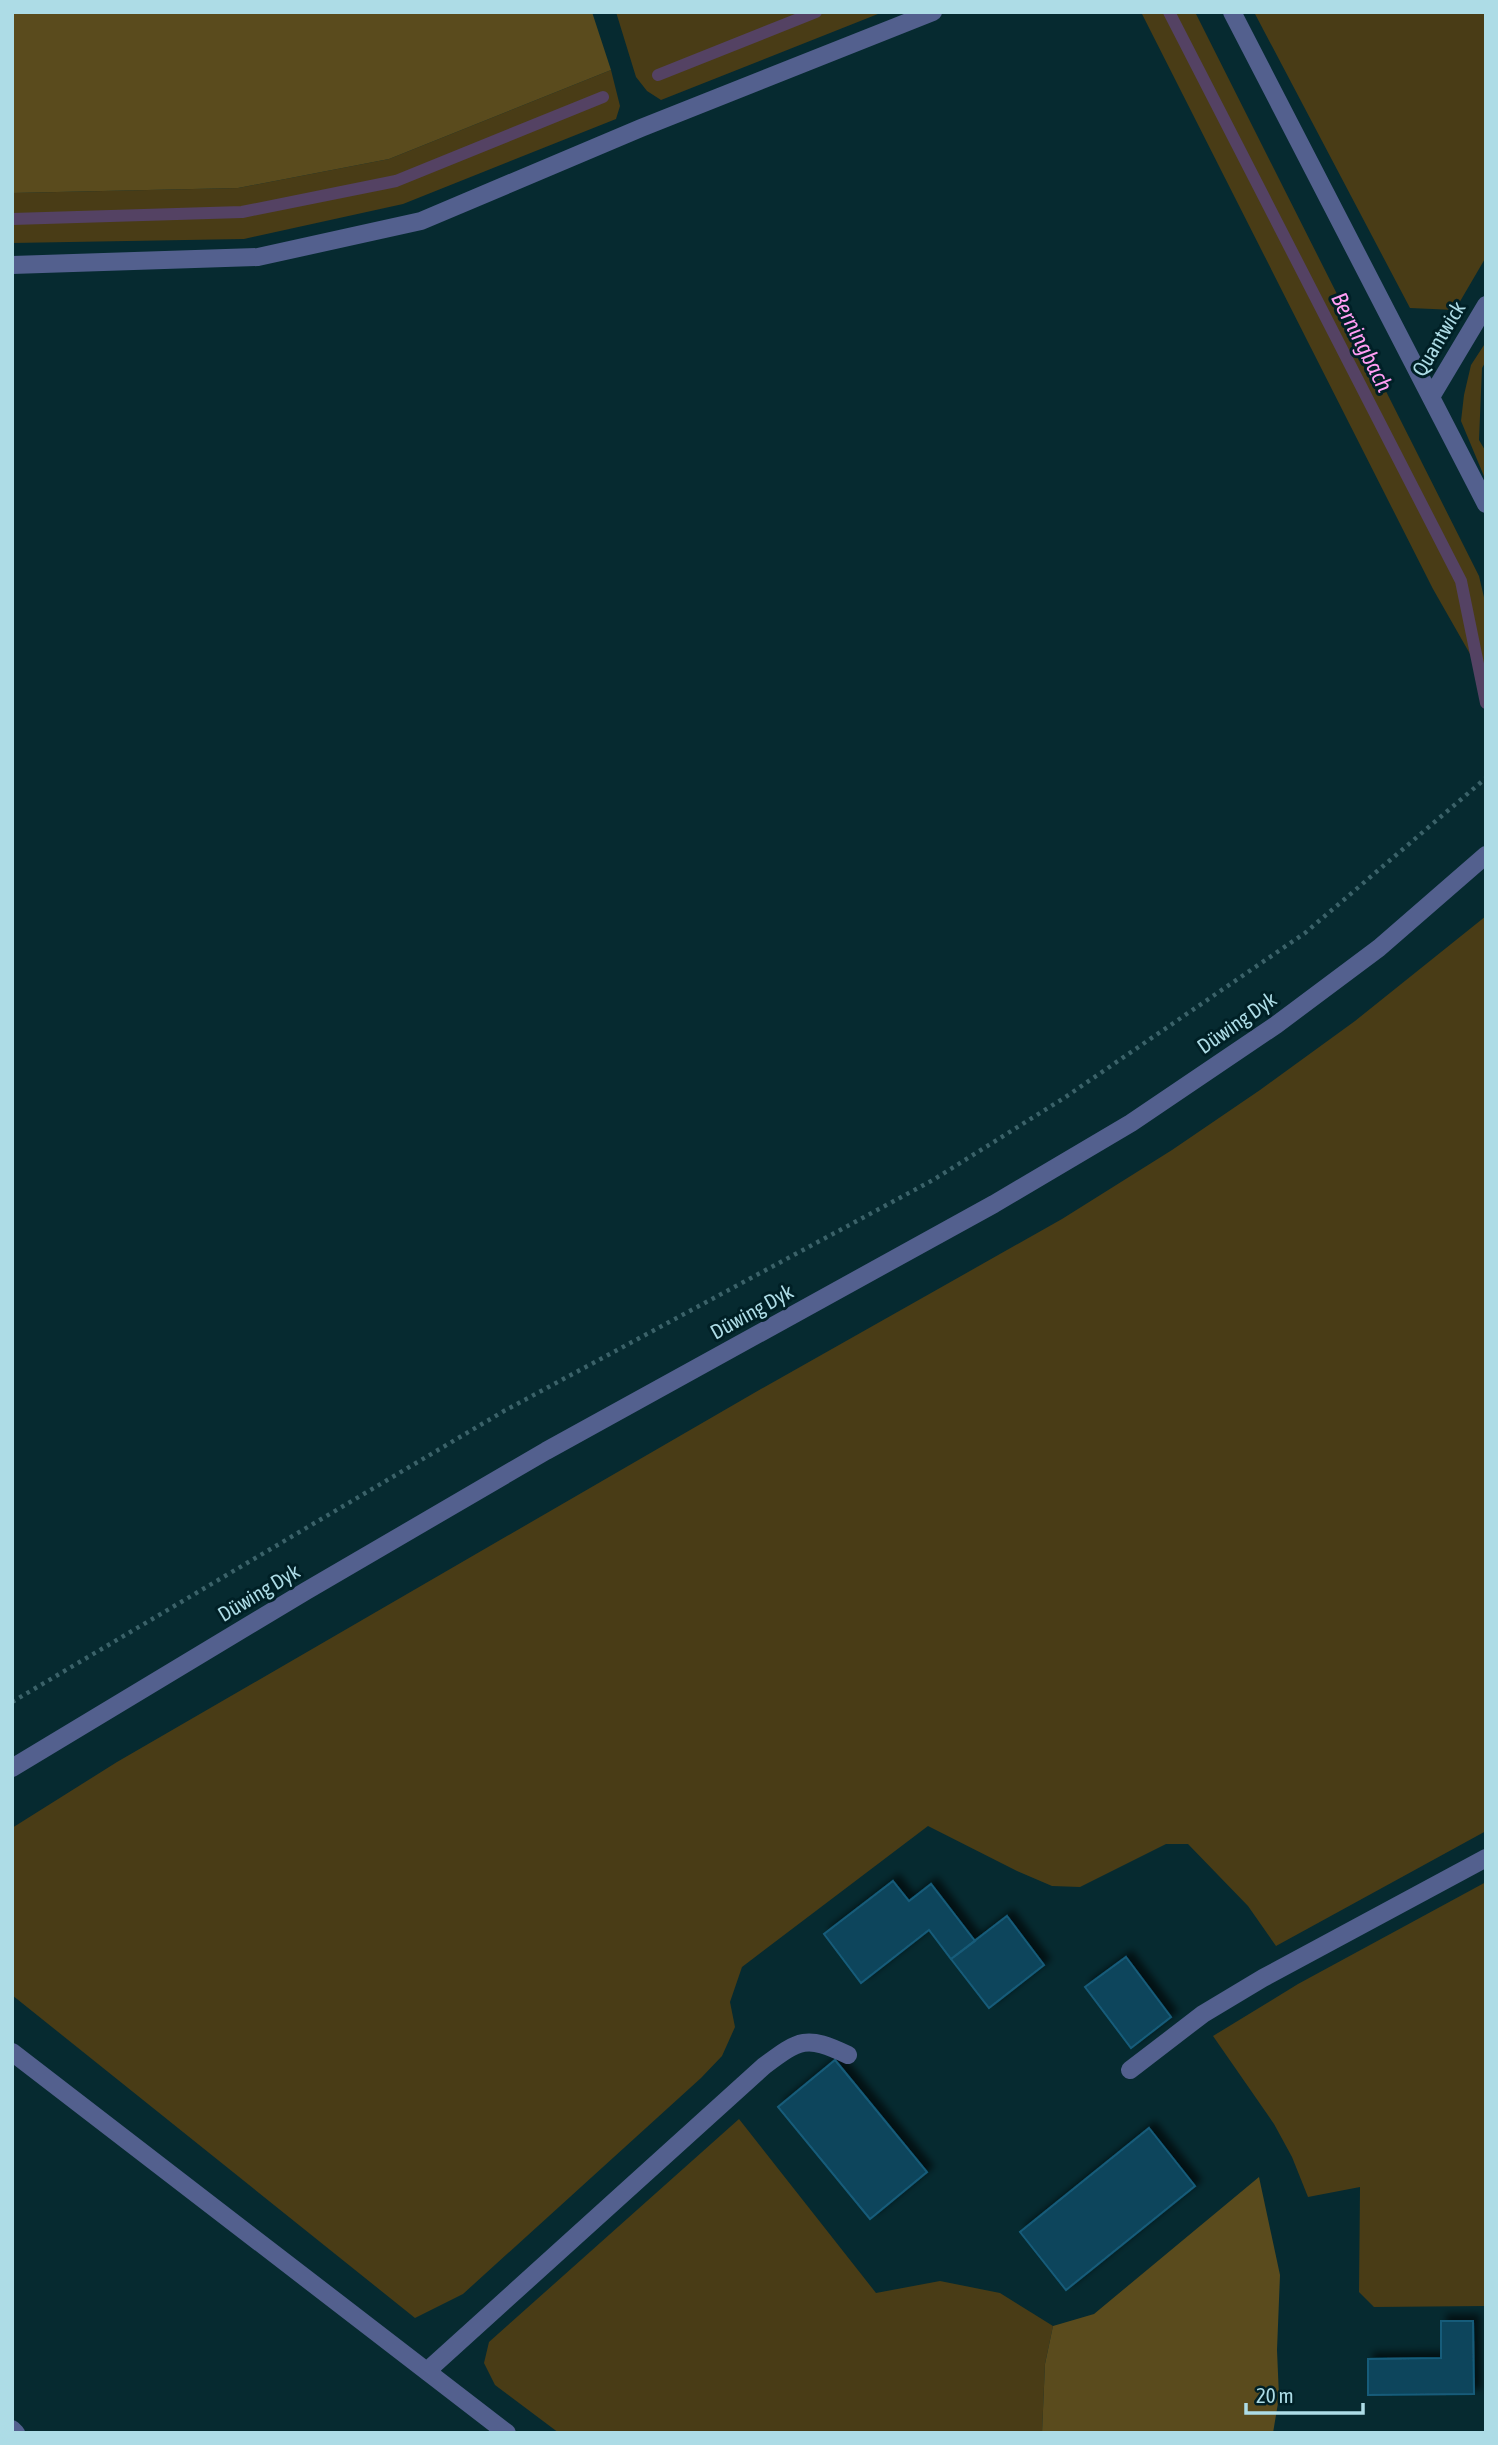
<svg xmlns="http://www.w3.org/2000/svg" width="1498" height="2445" font-family="'Asap Condensed',sans-serif">
<defs>
<filter id="shadow"><feDropShadow dx="6" dy="-6" stdDeviation="3.5" flood-color="#0009"/></filter>
</defs>
<rect width="100%" height="100%" fill="#062a30"/>
<path fill="#493c16" d="M 616,12 L 883,12 L 661,100 L 647,91 L 636,77 Z
M 1141,12 L 1195,12 L 1479,576 L 1486,606 L 1486,682 L 1433,589 Z
M 1254,12 L 1486,12 L 1486,257 L 1455,310 L 1410,308 Z
M 611,70 L 620,106 L 616,119 L 403,204 L 244,239 L 12,243 L 12,193 L 238,188 L 389,159 Z
M 1486,342 L 1486,361 L 1482,368 L 1479,440 L 1486,452 L 1486,481 L 1461,421 L 1464,395 L 1471,365 Z
M 1486,916 L 1486,1831 L 1276,1946 L 1248,1906 L 1188,1844 L 1166,1844 L 1080,1887 L 1052,1886 L 1017,1871 L 928,1826 L 742,1967 L 730,2002 L 735,2027 L 722,2056 L 701,2078 L 463,2294 L 415,2318 L 12,1995 L 12,1828 L 117,1762 L 754,1393 L 1062,1219 L 1172,1150 L 1260,1090 L 1355,1021 Z
M 1486,1882 L 1486,2306 L 1374,2307 L 1359,2292 L 1360,2187 L 1308,2197 L 1292,2157 L 1274,2124 L 1213,2036 L 1298,1984 Z
M 739,2119 L 876,2293 L 940,2281 L 1000,2293 L 1053,2326 L 1045,2364 L 1042,2433 L 559,2433 L 495,2385 L 484,2363 L 489,2342 Z"/>
<path fill="#5a4b1d" d="M 12,12 L 592,12 L 611,70 L 389,159 L 238,188 L 12,193 Z
M 1259,2177 L 1280,2275 L 1277,2350 L 1279,2397 L 1273,2433 L 1042,2433 L 1045,2364 L 1053,2326 L 1094,2314 Z"/>
<g fill="none" stroke-linecap="round" stroke-linejoin="round">
<path stroke="#544263" stroke-width="12" d="M 1169,12 L 1461,581 L 1486,703
M 658,75 L 816,12
M 12,219 L 242,212 L 396,181 L 603,97"/>
</g>
<path fill="#0f455c" stroke="#165c7a" stroke-width="2" filter="url(#shadow)" d="M 893,1881 L 909,1901 L 931,1884 L 975,1941 L 951,1959 L 929,1930 L 861,1983 L 824,1934 Z
M 1007,1916 L 1044,1965 L 989,2008 L 951,1959 Z
M 1126,1957 L 1171,2017 L 1131,2048 L 1085,1987 Z
M 835,2060 L 927,2172 L 870,2219 L 778,2107 Z
M 1149,2128 L 1195,2186 L 1066,2290 L 1020,2232 Z
M 1441,2321 L 1473,2321 L 1474,2394 L 1368,2395 L 1368,2359 L 1441,2358 Z"/>
<g fill="none" stroke-linecap="round" stroke-linejoin="round">
<path stroke="#3b6269" stroke-width="4.5" stroke-dasharray="3.5 5" stroke-linecap="butt" d="M 12,1702 L 504,1411 L 933,1180 L 1064,1098 L 1305,933 L 1486,778"/>
<path stroke="#53608e" stroke-width="18" d="M 1232,12 L 1486,504
M 12,265 L 258,257 L 421,221 L 641,128 L 933,12
M 1431,397 L 1486,305
M 12,1768 L 306,1591 L 546,1451 L 994,1204 L 1131,1123 L 1276,1025 L 1379,948 L 1486,855
M 12,2052 L 507,2433
M 1130,2070 L 1203,2014 L 1263,1978 L 1486,1858
M 427,2371 L 764,2066 C 800,2039 806,2035 848,2055
M 12,2429 L 16,2433"/>
</g>
<g text-anchor="middle" stroke-width="6" stroke-linejoin="round" paint-order="stroke">
<g font-size="21" fill="#addce6" stroke="#002026">
<text transform="translate(1439 339) rotate(-59)" y="7">Quantwick</text>
<text transform="translate(1237 1023) rotate(-35)" y="7">Düwing Dyk</text>
<text transform="translate(752 1312) rotate(-29)" y="7">Düwing Dyk</text>
<text transform="translate(259 1593) rotate(-31)" y="7">Düwing Dyk</text>
</g>
<g font-size="23" font-style="italic" fill="#ff9df3" stroke="#002026">
<text transform="translate(1362 342) rotate(63)" y="8">Berningbach</text>
</g>
</g>
<rect width="1498" height="2445" fill="none" stroke="#addce6" stroke-width="28"/>
<path d="M1246 2403v10h117v-10" fill="none" stroke="#addce6" stroke-width="3.5"/>
<text x="1256" y="2403" font-size="21" fill="#addce6" stroke="#002026" stroke-width="5" paint-order="stroke">20 m</text>
</svg>
